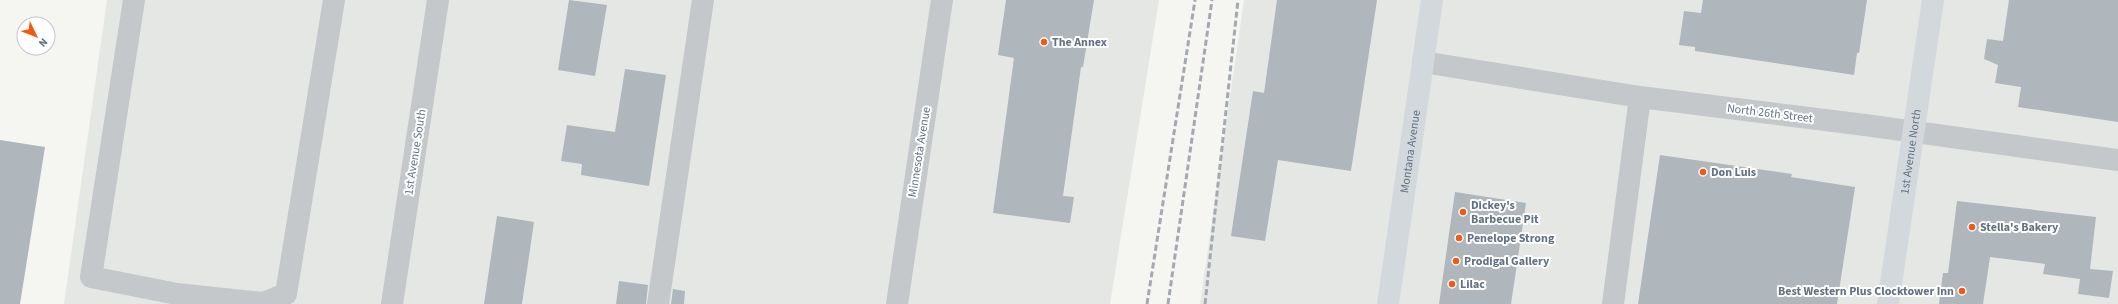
<svg xmlns="http://www.w3.org/2000/svg" width="2118" height="304" font-family="'Source Sans 3',sans-serif">
<rect width="100%" height="100%" fill="#f5f5f1"/>
<path fill="#e5e7e4" d="M 107,0 L 1159,0 L 1110,304 L 64,304 Z
M 1244,0 L 2118,0 L 2118,304 L 1200,304 Z"/>
<path fill="#afb6bc" d="M 569,0 L 607,5 L 595,76 L 558,70 Z
M 1006,0 L 1094,0 L 1083,67 L 1081,67 L 1063,196 L 1074,197 L 1070,223 L 993,213 L 1014,58 L 998,55 Z
M 1277,0 L 1377,0 L 1351,171 L 1278,160 L 1265,241 L 1231,236 L 1253,91 L 1264,93 Z
M 1703,0 L 1867,0 L 1859,53 L 1857,53 L 1854,75 L 1695,51 L 1695,47 L 1679,45 L 1684,11 L 1701,13 Z
M 2009,0 L 2118,0 L 2118,122 L 2018,107 L 2021,87 L 1995,83 L 1998,65 L 1984,59 L 1987,39 L 2003,41 Z
M 625,69 L 666,75 L 649,186 L 581,175 L 582,164 L 561,161 L 567,125 L 615,132 Z
M 0,140 L 45,147 L 20,304 L 0,304 Z
M 1660,155 L 1792,174 L 1791,177 L 1855,187 L 1837,304 L 1638,304 Z
M 1455,192 L 1526,203 L 1511,304 L 1439,304 Z
M 1957,201 L 2096,217 L 2090,269 L 2113,271 L 2109,298 L 2078,294 L 2080,279 L 2043,274 L 2045,264 L 1990,257 L 1983,304 L 1939,304 L 1943,273 L 1948,273 Z
M 497,216 L 534,222 L 522,304 L 484,304 Z
M 619,281 L 648,285 L 646,304 L 616,304 Z
M 673,289 L 685,291 L 684,304 L 671,304 Z"/>
<g fill="none" stroke-linecap="round" stroke-linejoin="round">
<path stroke="#c4c8cb" stroke-width="22" d="M 134,0 L 91,277 L 177,294 L 263,303 L 286,294 L 334,0
M 1423,62 L 1640,97 L 1865,125 L 2118,160
M 392,304 L 438,0
M 658,304 L 703,0
M 897,304 L 942,0
M 1613,304 L 1640,97"/>
<g stroke="#d3d8dc" stroke-width="22">
<path id="s1" d="M 1388,304 L 1432,0"/>
<path id="s2" d="M 1888,304 L 1933,0"/>
</g>
<path stroke="#a4a9b0" stroke-width="3" stroke-dasharray="6 3" stroke-linecap="butt" d="M 1147,304 L 1195,0
M 1168,304 L 1212,0
M 1205,304 L 1238,0"/>
</g>
<g fill="#f05916" stroke="#fff" stroke-width="1.5">
<circle cx="1044" cy="42" r="4"/>
<circle cx="1703" cy="172" r="4"/>
<circle cx="1463" cy="212" r="4"/>
<circle cx="1972" cy="227" r="4"/>
<circle cx="1459" cy="238" r="4"/>
<circle cx="1456" cy="261" r="4"/>
<circle cx="1452" cy="284" r="4"/>
<circle cx="1962" cy="291" r="4"/>
</g>
<g text-anchor="middle" stroke-width="4" stroke-linejoin="round" paint-order="stroke">
<g font-size="12" font-weight="bold" fill="#627284" stroke="#fff" text-anchor="start">
<text x="1052" y="46">The Annex</text>
<text x="1711" y="176">Don Luis</text>
<text x="1471" y="209">Dickey's<tspan x="1471" dy="14">Barbecue Pit</tspan></text>
<text x="1980" y="231">Stella's Bakery</text>
<text x="1467" y="242">Penelope Strong</text>
<text x="1464" y="265">Prodigal Gallery</text>
<text x="1460" y="288">Lilac</text>
<text x="1954" y="295" text-anchor="end">Best Western Plus Clocktower Inn</text>
</g>
<g font-size="12" fill="#627284" stroke="#fff">
<text transform="translate(1770 113) rotate(7)" y="4">North 26th Street</text>
<text transform="translate(415 152) rotate(-81)" y="4">1st Avenue South</text>
<text transform="translate(919 152) rotate(-81)" y="4">Minnesota Avenue</text>
<text dy="4" stroke="none"><textPath href="#s1" startOffset="154">Montana Avenue</textPath></text>
<text dy="4" stroke="none"><textPath href="#s2" startOffset="154">1st Avenue North</textPath></text>
</g>
</g>
<g transform="translate(36 36) rotate(133)"><circle r="19" fill="#ffffff" stroke="#c0c7ce"/>
<path d="M0-3L7 15L0 10L-7 15Z" fill="#f05916"/>
<text y="-6" font-size="11" font-weight="bold" text-anchor="middle" fill="#627284">N</text>
</g>
</svg>
